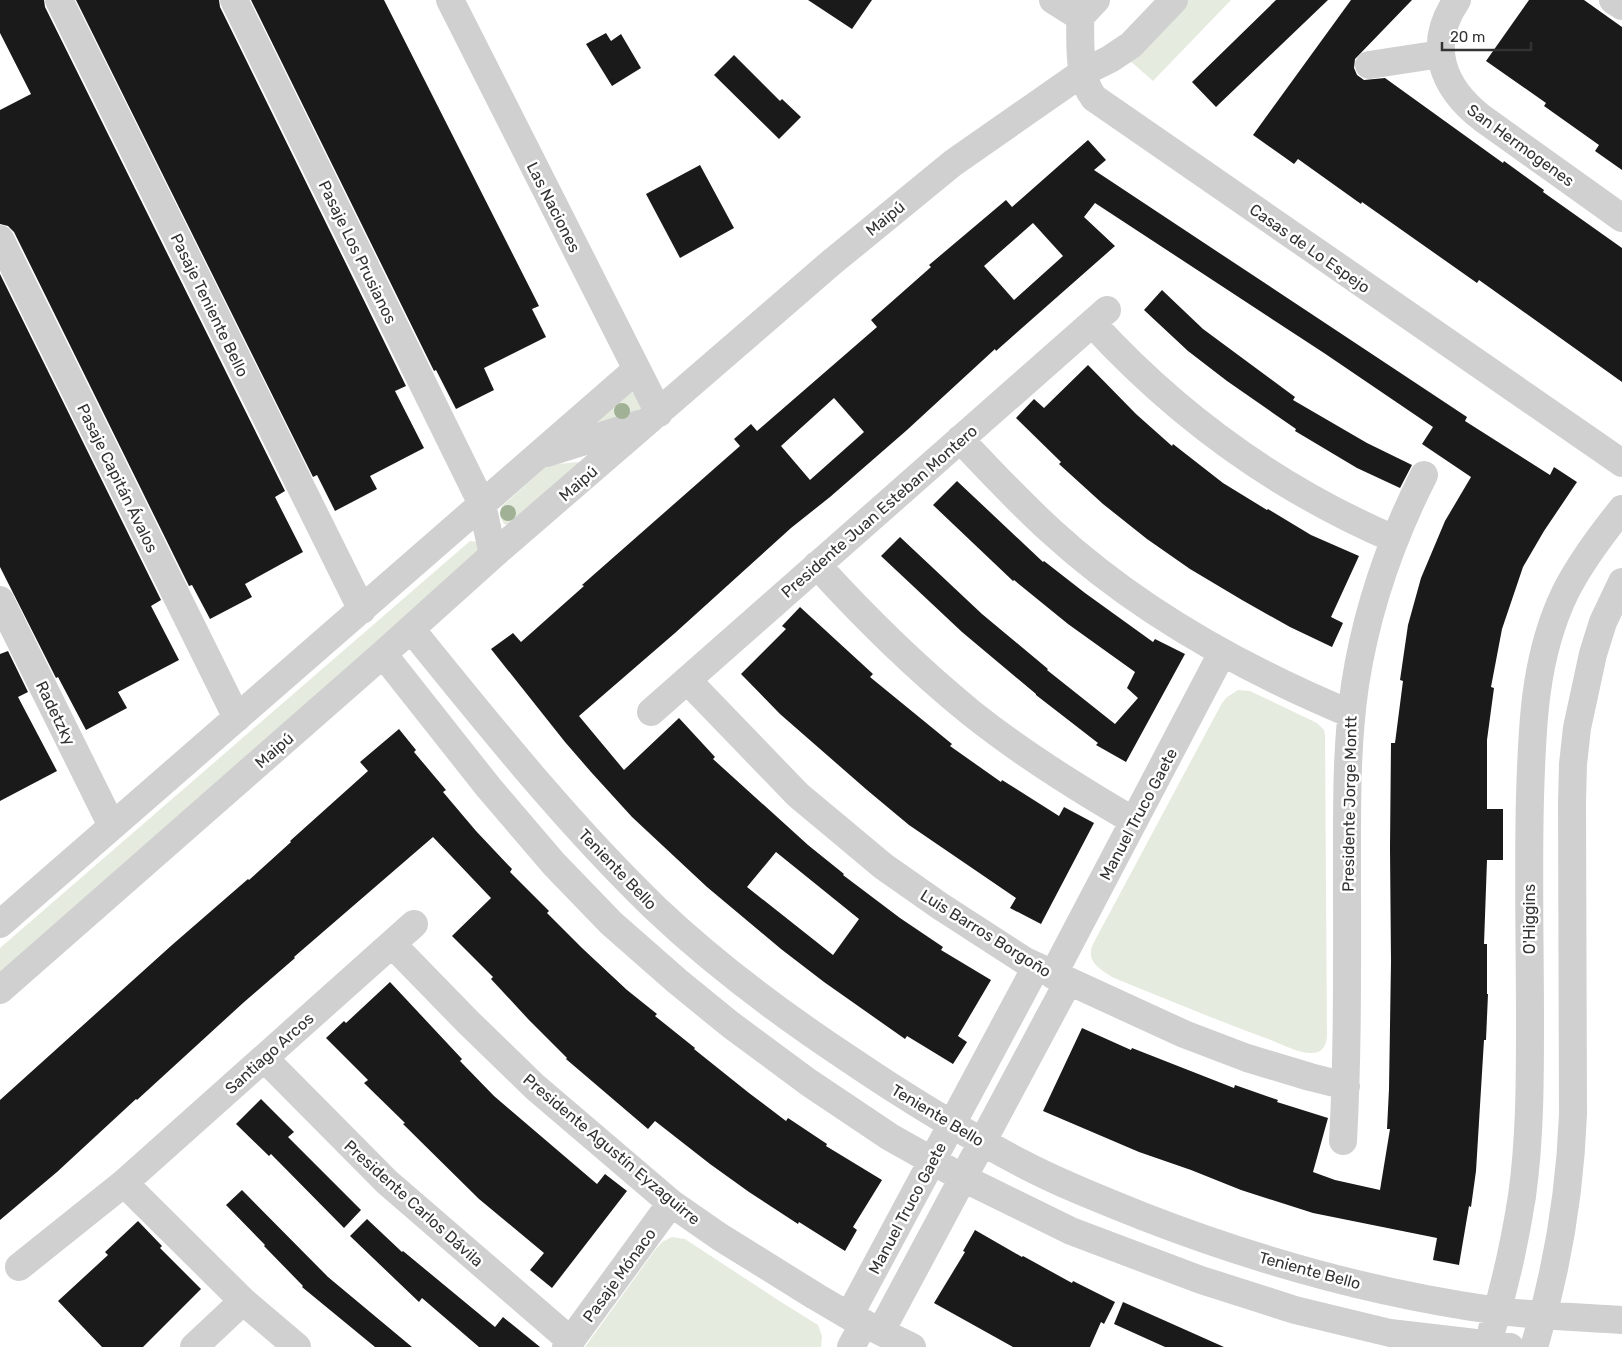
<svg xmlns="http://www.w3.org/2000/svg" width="1622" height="1347" font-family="Rubik,sans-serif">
<rect width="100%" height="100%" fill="#fff"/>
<path fill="#e5ecdf" d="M 1188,0 L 1231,0 L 1153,81 L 1128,59 Z
M 630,390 L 648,409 L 594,424 Z
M 588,461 L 511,526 L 504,524 L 500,517 L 502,506 L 548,465 Z
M 470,541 L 477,542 L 484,547 L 0,977 L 0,948 Z
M 1238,690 L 1250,691 L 1317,723 L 1324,730 L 1325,735 L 1327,1037 C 1326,1045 1323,1052 1314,1053 C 1300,1054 1283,1045 1271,1040 C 1218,1021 1166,999 1114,978 C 1101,970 1085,962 1093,944 L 1222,703 L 1227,697 Z
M 672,1237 L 685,1239 L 781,1302 L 818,1325 L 822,1336 L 821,1347 L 585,1347 L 655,1250 L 662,1242 Z"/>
<path fill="#1a1a1a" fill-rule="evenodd" d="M 0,0 L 44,0 L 45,7 L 285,491 L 275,497 L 303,552 L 245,584 L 252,597 L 210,619 L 192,585 L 189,586 L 14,232 L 8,226 L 0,224 L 0,110 L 31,94 L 0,33 Z
M 76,0 L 219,0 L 220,7 L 406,386 L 395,391 L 424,448 L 370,476 L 377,489 L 335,511 L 317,475 L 313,477 Z
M 251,0 L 384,0 L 539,306 L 532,309 L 546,337 L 484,368 L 494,390 L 456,409 L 436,370 L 434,371 Z
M 808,0 L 872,0 L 852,29 Z
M 1276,0 L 1328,0 L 1216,107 L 1192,82 Z
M 1351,0 L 1412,0 L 1355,59 L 1354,68 L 1357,75 L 1364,80 L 1385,78 L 1503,163 L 1504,161 L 1544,190 L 1543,192 L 1622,248 L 1622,382 L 1479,280 L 1477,283 L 1362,202 L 1361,204 L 1298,159 L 1294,164 L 1253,135 Z
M 1529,0 L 1584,0 L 1622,27 L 1622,170 L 1595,151 L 1599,145 L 1544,106 L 1546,103 L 1486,61 Z
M 606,33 L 611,41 L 621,34 L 641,68 L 612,86 L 586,44 Z
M 734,55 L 780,101 L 782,99 L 801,117 L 779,139 L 714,75 Z
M 1088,140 L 1106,160 L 1094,170 L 1467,417 L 1465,421 L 1550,475 L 1554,467 L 1577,482 L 1544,531 L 1523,567 L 1502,629 L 1491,687 L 1494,688 L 1487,740 L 1487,809 L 1503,809 L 1503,860 L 1487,860 L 1484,944 L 1487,944 L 1487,994 L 1488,994 L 1486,1040 L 1484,1040 L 1476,1171 L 1471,1207 L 1469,1206 L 1459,1265 L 1433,1260 L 1437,1238 L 1313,1213 L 1241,1190 L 1191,1170 L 1139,1152 L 1043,1111 L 1082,1028 L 1131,1050 L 1132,1048 L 1234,1088 L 1235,1085 L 1278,1100 L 1277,1102 L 1328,1118 L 1313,1172 L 1335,1180 L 1380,1190 L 1390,1129 L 1387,1129 L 1389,1089 L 1391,962 L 1390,848 L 1391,743 L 1395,743 L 1403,681 L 1400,680 L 1408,625 L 1421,578 L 1445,521 L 1471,477 L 1422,444 L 1433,427 L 1324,353 L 1095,203 L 1084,217 L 1115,246 L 996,351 L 995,349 L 907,430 L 830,497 L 791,528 L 675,633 L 579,716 L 624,770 L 679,718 L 715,757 L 713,759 L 808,845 L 844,874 L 843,875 L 900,918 L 943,947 L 941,950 L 991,980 L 958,1036 L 967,1042 L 953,1064 L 907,1036 L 905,1039 L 824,982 L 781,949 L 707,887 L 632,817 L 591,772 L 565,742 L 491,649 L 513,633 L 521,642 L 584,586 L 582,585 L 740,446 L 734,439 L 751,424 L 757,431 L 877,327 L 871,320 L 931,267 L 929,265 L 1006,200 L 1012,207 ZM 1033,223 L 1063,256 L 1014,300 L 984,266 ZM 834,398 L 864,432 L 810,480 L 781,446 ZM 776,852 L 859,919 L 833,955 L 747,887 Z
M 700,165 L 734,228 L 680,258 L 646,194 Z
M 0,274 L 161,600 L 151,606 L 179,660 L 118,692 L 127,708 L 86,730 L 58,677 L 56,678 L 0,567 Z
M 1162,290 L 1203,329 L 1295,397 L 1293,400 L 1367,443 L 1412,465 L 1400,488 L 1357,468 L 1295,431 L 1296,429 L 1227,381 L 1188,351 L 1144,310 Z
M 1088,365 L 1136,414 L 1172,446 L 1173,444 L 1223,483 L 1267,510 L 1268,509 L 1311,535 L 1359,556 L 1331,617 L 1343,623 L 1332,647 L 1290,627 L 1242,600 L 1190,569 L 1147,539 L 1103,504 L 1059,464 L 1061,462 L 1016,418 L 1034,399 L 1044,408 Z
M 957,481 L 1043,562 L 1044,561 L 1085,593 L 1153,642 L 1155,639 L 1185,654 L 1126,762 L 1096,745 L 1098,743 L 1036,695 L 1036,694 L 962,632 L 881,556 L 900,537 L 982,614 L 1048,669 L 1047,670 L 1115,724 L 1138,698 L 1127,688 L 1135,672 L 1068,624 L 1014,580 L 1013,581 L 933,505 Z
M 800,607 L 873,674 L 870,677 L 952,744 L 950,746 L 1001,782 L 1002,780 L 1059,816 L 1064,807 L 1094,823 L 1041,924 L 1010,908 L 1016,898 L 909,825 L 867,790 L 780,714 L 741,674 L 786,629 L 782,626 Z
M 8,651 L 28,692 L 18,697 L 57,771 L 0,801 L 0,654 Z
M 399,729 L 416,750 L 414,752 L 446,790 L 443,792 L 476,831 L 512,869 L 510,872 L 549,911 L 547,913 L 582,948 L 627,990 L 657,1014 L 655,1016 L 695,1048 L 694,1049 L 749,1093 L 786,1121 L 788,1118 L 827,1144 L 826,1146 L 882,1180 L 853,1227 L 857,1230 L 845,1251 L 799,1222 L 798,1224 L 749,1192 L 710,1164 L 655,1121 L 648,1129 L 566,1059 L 567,1058 L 529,1020 L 491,979 L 493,977 L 452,936 L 491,898 L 433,837 L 294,957 L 295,958 L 243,1003 L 137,1100 L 136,1099 L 57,1172 L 0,1220 L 0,1100 L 172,945 L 248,879 L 249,880 L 291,842 L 290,841 L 368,771 L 360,762 Z
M 390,982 L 462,1059 L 460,1061 L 494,1096 L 597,1184 L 605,1174 L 627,1191 L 552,1288 L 530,1270 L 544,1253 L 479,1199 L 403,1124 L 405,1123 L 364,1083 L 368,1080 L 326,1038 L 344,1021 L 346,1023 Z
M 261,1099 L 294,1132 L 288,1137 L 361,1210 L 344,1228 L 271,1154 L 269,1156 L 236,1124 Z
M 242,1190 L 328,1277 L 412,1347 L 375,1347 L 302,1287 L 303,1286 L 264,1246 L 265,1245 L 226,1205 Z
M 367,1219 L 402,1252 L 403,1251 L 495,1327 L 503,1317 L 540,1347 L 479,1347 L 422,1298 L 419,1302 L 350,1236 Z
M 138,1221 L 162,1246 L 160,1248 L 201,1289 L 143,1347 L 102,1347 L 58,1301 L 108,1255 L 105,1252 Z
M 975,1230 L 1022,1257 L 1023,1256 L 1072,1283 L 1073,1281 L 1115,1302 L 1104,1324 L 1101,1322 L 1090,1347 L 1013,1347 L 934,1303 L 965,1252 L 963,1251 Z
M 1123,1302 L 1224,1347 L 1165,1347 L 1114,1324 Z"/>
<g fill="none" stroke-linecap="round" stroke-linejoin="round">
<path stroke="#d0d0d0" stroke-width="28" d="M 59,0 L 362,610
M 234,0 L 482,504 L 493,555
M 450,0 L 659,413
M 1053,0 L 1080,17
M 1457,0 C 1426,45 1442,87 1482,118 L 1622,218
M 1613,0 L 1622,6
M 1080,17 C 1081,45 1077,75 1094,98 L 1622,463
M 1080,17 L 1096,0
M 1369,65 L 1441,54
M 0,239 L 237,718
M 1092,323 C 1177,416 1278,489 1394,539
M 960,439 C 990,471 1019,502 1051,531 C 1138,611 1243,669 1351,714
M 547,453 L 639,424
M 817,565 C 865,618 915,667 970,712 C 1021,753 1077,788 1134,821
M 0,600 L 112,826
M 411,629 C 489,725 566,822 655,908 C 714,964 781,1014 849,1059 C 905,1097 962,1132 1023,1164 C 1061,1184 1102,1200 1142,1216 C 1255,1260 1372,1293 1492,1310 C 1535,1316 1579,1317 1622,1320
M 383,654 L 489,788 L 554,864 L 611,923 L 677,981 L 731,1025 L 808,1082 L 890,1137 L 963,1178 L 1071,1231 L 1201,1280 L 1295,1310 L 1390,1333 L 1510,1347
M 687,680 L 798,795 L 840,830 L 883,866 L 940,906 L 1025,961 L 1184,1034 L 1247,1058 L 1310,1077 L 1346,1086
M 651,712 L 1107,310
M 0,924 L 636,370
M 392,944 L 468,1022 L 535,1087 L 671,1203 L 720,1237 L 815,1296 L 849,1316 L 912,1347
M 1053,975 L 1222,653
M 0,990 L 383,654 L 493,555 L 832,262 L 953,163 L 1082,73 L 1110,59 L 1131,45 L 1174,0
M 264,1058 L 387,1182 L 571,1341
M 1343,1141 C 1348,1051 1347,960 1347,870 C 1347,808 1346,747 1355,685 C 1366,613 1391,540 1424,475
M 124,1183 L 243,1301 L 297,1347
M 19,1267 L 124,1183 L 414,924
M 849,1316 L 1036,967
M 1492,1329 C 1505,1286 1515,1241 1522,1196 C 1530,1139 1530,1080 1530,1022 C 1530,947 1528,872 1530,797 C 1532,728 1534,657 1565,593 C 1580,563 1601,535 1622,509
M 881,1331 L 1068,982
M 194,1347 L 243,1301
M 566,1347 L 671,1203
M 851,1347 L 864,1323
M 1534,1347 C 1557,1271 1570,1193 1573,1114 L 1572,802 L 1573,764 L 1577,728 L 1593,654 L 1603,622 L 1622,582"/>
</g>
<g fill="#a0b195">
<circle cx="622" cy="411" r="8"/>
<circle cx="508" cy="513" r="8"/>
</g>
<g text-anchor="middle" stroke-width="5" stroke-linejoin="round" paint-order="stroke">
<g font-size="16" fill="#333" stroke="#fff">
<text transform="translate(1521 145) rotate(36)" y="6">San Hermogenes</text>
<text transform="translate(554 207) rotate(63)" y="6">Las Naciones</text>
<text transform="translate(885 218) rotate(-39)" y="6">Maipú</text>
<text transform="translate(1310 248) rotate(35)" y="6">Casas de Lo Espejo</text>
<text transform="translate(358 252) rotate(64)" y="6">Pasaje Los Prusianos</text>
<text transform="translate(210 305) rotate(64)" y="6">Pasaje Teniente Bello</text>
<text transform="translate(118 478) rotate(64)" y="6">Pasaje Capitán Ávalos</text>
<text transform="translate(578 483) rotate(-41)" y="6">Maipú</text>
<text transform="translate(879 511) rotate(-41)" y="6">Presidente Juan Esteban Montero</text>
<text transform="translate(56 713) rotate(64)" y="6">Radetzky</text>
<text transform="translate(274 750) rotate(-41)" y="6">Maipú</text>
<text transform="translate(1349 804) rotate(-89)" y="6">Presidente Jorge Montt</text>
<text transform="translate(1138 814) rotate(-62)" y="6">Manuel Truco Gaete</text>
<text transform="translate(618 869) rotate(46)" y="6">Teniente Bello</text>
<text transform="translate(1529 919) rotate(-90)" y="6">O'Higgins</text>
<text transform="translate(986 933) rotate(32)" y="6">Luis Barros Borgoño</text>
<text transform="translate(269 1053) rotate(-42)" y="6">Santiago Arcos</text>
<text transform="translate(938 1115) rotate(31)" y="6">Teniente Bello</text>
<text transform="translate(612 1149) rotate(40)" y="6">Presidente Agustín Eyzaguirre</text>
<text transform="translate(414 1203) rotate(42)" y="6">Presidente Carlos Dávila</text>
<text transform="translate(907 1208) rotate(-62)" y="6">Manuel Truco Gaete</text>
<text transform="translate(1310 1270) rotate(15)" y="6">Teniente Bello</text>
<text transform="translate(619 1275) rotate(-54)" y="6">Pasaje Mónaco</text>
</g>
</g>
<path d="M1442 42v8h89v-8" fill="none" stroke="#333333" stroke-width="2.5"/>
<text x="1450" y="42" font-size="15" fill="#333333" stroke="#ffffff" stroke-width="4" paint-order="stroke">20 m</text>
</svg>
